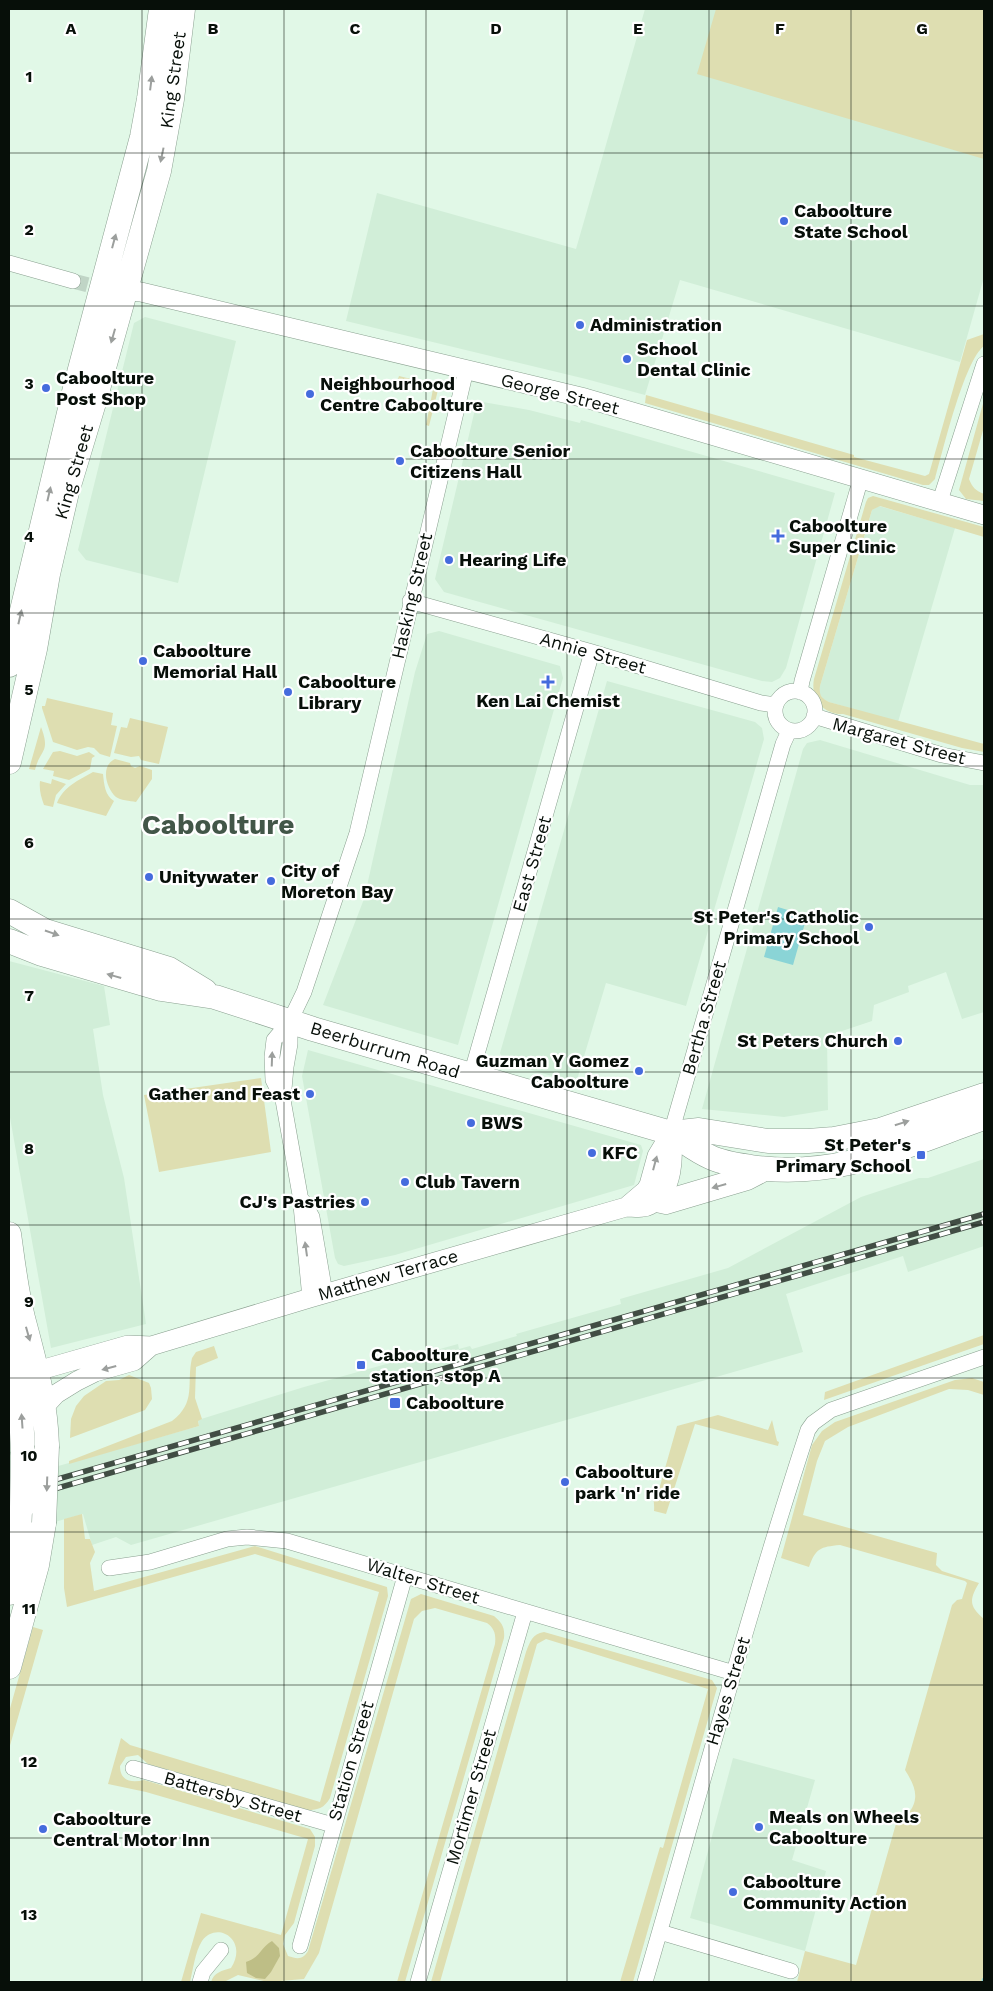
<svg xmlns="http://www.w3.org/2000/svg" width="993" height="1991" font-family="'Work Sans',sans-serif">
<rect width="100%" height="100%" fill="#e1f8e7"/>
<path fill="#d1eed8" d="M 645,9 L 984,9 L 984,277 L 960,362 L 680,280 L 645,395 L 586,379 L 346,321 L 377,193 L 576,249 Z
M 145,317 L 236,341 L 178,583 L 86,560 L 78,550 L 134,323 Z
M 477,401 L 529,410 L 580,423 L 581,420 L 835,493 L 786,668 L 780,678 L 772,682 L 762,681 L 444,592 L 435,579 Z
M 879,506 L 955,528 L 898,722 L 829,702 L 823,699 L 819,693 L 820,686 L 872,510 Z
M 439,631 L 560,666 L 563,678 L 458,1045 L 323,1005 L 364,899 L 415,672 L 427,634 Z
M 607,681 L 755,722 L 762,728 L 764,739 L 686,1006 L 606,983 L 576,1083 L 504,1062 L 500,1053 Z
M 820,740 L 970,785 L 984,785 L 984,1012 L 962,1019 L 946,972 L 908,986 L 909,992 L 874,1005 L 872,1021 L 827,1036 L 828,1110 L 784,1117 L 702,1109 L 803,749 L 807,743 Z
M 9,961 L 104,986 L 110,1025 L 93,1029 L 103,1095 L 124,1178 L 146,1324 L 51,1348 L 9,1112 Z
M 308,1050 L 641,1145 L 643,1151 L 634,1185 L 395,1255 L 344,1266 L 338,1264 L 335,1258 L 302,1076 Z
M 984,1159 L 984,1246 L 908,1272 L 903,1256 L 786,1294 L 803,1352 L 131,1545 L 116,1537 L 92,1545 L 83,1514 L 9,1535 L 9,1480 L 199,1426 L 198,1420 L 304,1387 L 458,1344 L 459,1349 L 470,1346 L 472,1349 L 517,1336 L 516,1334 L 621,1304 L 620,1299 L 728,1268 L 861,1197 L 919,1178 L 928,1178 Z
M 733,1758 L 815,1780 L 792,1860 L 826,1871 L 805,1951 L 690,1918 Z"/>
<path fill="#dedeb1" d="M 716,9 L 984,9 L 984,159 L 697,74 Z
M 984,334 L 984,346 C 964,361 943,451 935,479 L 929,485 L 923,485 L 645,403 L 646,395 L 854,455 L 854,457 L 925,476 L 929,474 L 967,340 Z
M 399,376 L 439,386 L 429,426 L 426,425 L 433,389 L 398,379 Z
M 984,400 L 984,427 L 969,479 C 972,487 976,491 984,494 L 984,501 L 966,499 L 959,490 Z
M 873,496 L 984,527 L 984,537 L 880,506 L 872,510 L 820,686 C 819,695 821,698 829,702 L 984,744 L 984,752 L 962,748 L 843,714 C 824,715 810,699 814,679 L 866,502 L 868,498 Z
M 47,698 L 113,713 L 111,725 L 117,726 L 110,757 L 100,754 L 94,748 L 88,747 L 77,750 L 53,742 L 42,708 L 42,706 L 45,706 Z
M 130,718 L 168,727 L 159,764 L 141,760 L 139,756 L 131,757 L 114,753 L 121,727 L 127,728 Z
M 41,727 C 51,753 40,749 35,770 L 29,769 Z
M 60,751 L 77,756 L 89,752 L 95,756 L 92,758 L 90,769 L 69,780 L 53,776 L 54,771 L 43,769 L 53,752 Z
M 115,759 L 130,763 L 131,766 L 135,768 L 140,766 L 152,770 L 152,779 L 136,802 C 130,801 120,800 116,797 C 106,788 100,766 115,759 Z
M 93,772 L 103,774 C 104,784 105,796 114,801 L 106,816 L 57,803 C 63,787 79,780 93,772 Z
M 52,779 L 66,784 L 56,795 L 53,807 L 44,805 C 41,797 39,790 40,781 L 51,784 Z
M 261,1078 L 271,1152 L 159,1172 L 144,1095 Z
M 984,1335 L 984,1344 L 824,1400 L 825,1392 Z
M 214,1346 L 218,1358 L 196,1367 L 195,1398 L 202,1419 L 198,1421 L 199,1426 L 69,1464 L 69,1461 L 172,1421 C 197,1402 186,1384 192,1358 L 196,1352 Z
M 129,1375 L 149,1383 L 151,1388 L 152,1399 L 145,1410 L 70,1438 L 71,1419 L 76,1406 L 84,1396 L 106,1381 L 119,1380 Z
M 972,1378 L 984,1382 L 984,1395 L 968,1390 L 949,1389 L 848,1427 L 825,1441 L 817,1461 L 803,1515 L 937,1553 L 936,1565 L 942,1571 L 979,1583 C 969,1600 969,1606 984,1619 L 984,1982 L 797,1982 L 805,1951 L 856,1965 L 899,1813 L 907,1815 C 921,1799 915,1786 905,1770 L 952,1605 L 957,1600 L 962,1599 L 967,1583 L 965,1581 L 840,1545 C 820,1547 816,1548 809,1567 L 781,1558 L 812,1445 L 822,1431 L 835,1422 L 955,1380 Z
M 718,1415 L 768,1430 L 772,1420 L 777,1441 L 779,1442 L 778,1446 L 695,1424 L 666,1514 L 654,1511 C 655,1501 651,1491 653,1485 L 660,1486 L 677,1426 Z
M 82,1514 L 85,1539 L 90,1539 L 95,1552 L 90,1563 L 94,1591 L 255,1546 L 387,1587 L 388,1596 L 330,1798 C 324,1808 319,1810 307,1810 L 148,1764 L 138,1755 L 126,1757 L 120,1766 C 120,1781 131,1783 144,1780 L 310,1829 L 315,1837 L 315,1846 L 294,1923 L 285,1935 L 283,1944 L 288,1956 C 297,1959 303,1960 308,1951 L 411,1599 L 421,1594 L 494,1616 C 502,1623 505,1627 504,1638 L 405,1982 L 397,1982 L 495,1644 C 496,1635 495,1629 487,1623 L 435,1608 L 422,1611 L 414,1619 L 319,1953 L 304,1979 L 268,1982 L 238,1975 L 224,1982 L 211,1982 C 214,1972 222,1971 231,1968 C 249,1940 217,1920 202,1941 C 195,1952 193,1970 190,1982 L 181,1982 L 201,1913 L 281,1935 L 308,1839 L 146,1792 L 108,1784 L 121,1738 L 130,1745 L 320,1802 L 379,1592 L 255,1554 L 67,1607 L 64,1588 L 64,1519 Z
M 33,1627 L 43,1630 L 9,1749 L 9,1712 Z
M 544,1632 L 712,1680 L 717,1688 L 633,1982 L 620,1982 L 660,1847 L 663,1848 L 708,1689 L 546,1639 L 537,1644 L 440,1982 L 431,1982 L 526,1652 C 530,1642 532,1634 544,1632 Z"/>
<path fill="#bebe86" d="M 272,1941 L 279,1948 L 280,1956 L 271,1972 L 265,1979 L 256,1978 L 247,1973 L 246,1962 C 260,1958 260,1948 272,1941 Z"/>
<path fill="#8ad4d6" d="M 778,907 L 807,916 L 793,965 L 764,957 Z"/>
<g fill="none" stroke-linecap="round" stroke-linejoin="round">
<path stroke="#8ad4d6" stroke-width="4.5" d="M 984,1982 L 984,1980"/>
<path stroke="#c0d5c6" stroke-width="15" stroke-dasharray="15 8" stroke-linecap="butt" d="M 73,281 L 88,285"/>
<g stroke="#8aa090" stroke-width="16">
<path id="minor" d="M 9,263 L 73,281
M 940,501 L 984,364
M 410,601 L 592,652 L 761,703 L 776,705
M775 711a20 20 0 1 1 40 0a20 20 0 1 1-40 0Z
M 800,692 L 802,681 L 861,478
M 814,716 L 942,755 L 984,763
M 290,1021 L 290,1044 L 286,1067 L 283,1100 L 300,1195 L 310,1298
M 471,1075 L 592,652
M 283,1100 L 273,1080 L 272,1057 L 274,1040 L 290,1021 L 304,992 L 357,833 L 466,370
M 671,1133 L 783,744 L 789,731
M 303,1201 L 312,1217 L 325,1293
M 109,1568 L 150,1562 L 227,1539 L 247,1537 L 287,1541 L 734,1673
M 133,1768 L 333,1825
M 660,1932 L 791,1971
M 300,1946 L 405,1576
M 200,1982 L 203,1972 L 221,1950
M 418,1982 L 525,1612
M 645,1982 C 699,1798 748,1613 808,1430 L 813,1423 L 831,1410 L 984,1357"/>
</g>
<g stroke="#8aa090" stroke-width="20">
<path id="tertiary" d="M 112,289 L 141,292 L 585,398 L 984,515
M 626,1207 L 646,1190 L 649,1185 L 657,1156 L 671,1133
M 27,1382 L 37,1371 L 128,1345 L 151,1346 L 310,1298 L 626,1207 C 634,1207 643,1209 650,1205 C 674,1192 674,1155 671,1133
M 44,1407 L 56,1394 L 77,1381 L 95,1372 L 134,1361 L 151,1346"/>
</g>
<g stroke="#8aa090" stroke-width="25">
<path id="primary" d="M 9,665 L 75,388 L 142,137 L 149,99 L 161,9
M 9,762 L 35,649 L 48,574 L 67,492 L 96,396 L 159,171 L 172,99 L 183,9
M 9,911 L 45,931 L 169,969 L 205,991
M 9,941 L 42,954 L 161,989 L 215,997 L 313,1029 L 671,1133 C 684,1141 696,1151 710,1157 C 722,1163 738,1165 751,1167 C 837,1180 906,1145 984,1118
M 671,1133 L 699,1130 L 768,1141 L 808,1141 L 834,1139 L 880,1130 L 984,1095
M 657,1200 L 666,1202 L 747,1178 L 764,1169
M 9,1234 C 13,1262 16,1290 23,1318 C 34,1360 46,1401 47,1446
M 9,1327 L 21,1413 L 23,1452
M 9,1593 L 16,1561 L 22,1507
M 9,1667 L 37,1565 L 44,1523"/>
</g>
<use href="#minor" stroke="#fff" stroke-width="15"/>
<use href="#tertiary" stroke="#fff" stroke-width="19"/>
<use href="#primary" stroke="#fff" stroke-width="24"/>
<g stroke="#414d44" stroke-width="5.5">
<path id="rail" d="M 9,1493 L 984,1214
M 9,1502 L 984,1222"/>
</g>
<use href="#rail" stroke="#fff" stroke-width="4" stroke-dasharray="11" stroke-linecap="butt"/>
<g stroke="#8aa090" stroke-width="25" stroke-linecap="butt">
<path id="primary-bridge" d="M 22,1507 L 23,1452
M 44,1523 L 47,1446"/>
</g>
<use href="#primary-bridge" stroke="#fff" stroke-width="24"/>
</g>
<defs><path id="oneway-solid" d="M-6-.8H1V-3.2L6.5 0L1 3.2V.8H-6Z" transform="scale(1.25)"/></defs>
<g fill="#9c9f9d">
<use href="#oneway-solid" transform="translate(151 83) rotate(-83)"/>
<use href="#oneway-solid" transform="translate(162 155) rotate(102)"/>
<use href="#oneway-solid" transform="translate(114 241) rotate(-75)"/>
<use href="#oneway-solid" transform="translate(113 336) rotate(106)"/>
<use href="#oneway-solid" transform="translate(49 494) rotate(-77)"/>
<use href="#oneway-solid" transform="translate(20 617) rotate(-77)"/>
<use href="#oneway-solid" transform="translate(52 933) rotate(19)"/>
<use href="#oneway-solid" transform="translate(114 976) rotate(-164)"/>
<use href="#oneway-solid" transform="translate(272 1059) rotate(-88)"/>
<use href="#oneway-solid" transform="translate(902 1123) rotate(-17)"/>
<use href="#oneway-solid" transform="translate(655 1163) rotate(-75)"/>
<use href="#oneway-solid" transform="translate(719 1186) rotate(164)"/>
<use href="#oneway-solid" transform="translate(306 1249) rotate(-98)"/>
<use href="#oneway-solid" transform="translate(28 1334) rotate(74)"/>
<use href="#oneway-solid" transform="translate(109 1368) rotate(165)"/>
<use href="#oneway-solid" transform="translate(22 1421) rotate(-94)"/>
<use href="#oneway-solid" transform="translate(47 1484) rotate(92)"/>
</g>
<path fill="none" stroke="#070f09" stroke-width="1" stroke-opacity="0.55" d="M 142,9 L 142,1982M 284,9 L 284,1982M 426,9 L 426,1982M 567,9 L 567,1982M 709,9 L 709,1982M 851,9 L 851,1982M 9,153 L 984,153M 9,306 L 984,306M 9,459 L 984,459M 9,613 L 984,613M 9,766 L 984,766M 9,919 L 984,919M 9,1072 L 984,1072M 9,1225 L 984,1225M 9,1378 L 984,1378M 9,1532 L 984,1532M 9,1685 L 984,1685M 9,1838 L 984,1838"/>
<g fill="#456bdd" stroke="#fff" stroke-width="2">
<circle cx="784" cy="221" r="5"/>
<circle cx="580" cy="325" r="5"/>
<circle cx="627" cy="359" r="5"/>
<circle cx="46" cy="388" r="5"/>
<circle cx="310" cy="394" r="5"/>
<circle cx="400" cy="461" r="5"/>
<path d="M775.5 528.5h5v5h5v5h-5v5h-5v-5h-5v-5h5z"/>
<circle cx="449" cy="560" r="5"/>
<circle cx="143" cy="661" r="5"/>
<path d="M545.5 674.5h5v5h5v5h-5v5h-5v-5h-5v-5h5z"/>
<circle cx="288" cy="692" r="5"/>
<circle cx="149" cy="877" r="5"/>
<circle cx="271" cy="881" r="5"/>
<circle cx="869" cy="927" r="5"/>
<circle cx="898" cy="1041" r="5"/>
<circle cx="639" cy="1071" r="5"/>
<circle cx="310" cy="1094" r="5"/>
<circle cx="471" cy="1123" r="5"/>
<circle cx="592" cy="1153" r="5"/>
<rect x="916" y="1150" width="10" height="10" rx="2.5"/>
<circle cx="405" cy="1182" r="5"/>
<circle cx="365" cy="1202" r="5"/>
<rect x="356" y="1360" width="10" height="10" rx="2.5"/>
<rect x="389" y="1397" width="12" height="12" rx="2.5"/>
<circle cx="565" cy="1482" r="5"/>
<circle cx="759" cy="1827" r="5"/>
<circle cx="43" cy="1829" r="5"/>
<circle cx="733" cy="1892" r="5"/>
</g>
<g text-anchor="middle" stroke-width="4.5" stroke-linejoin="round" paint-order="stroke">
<g font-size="18" fill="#070f09" stroke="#fff">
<text transform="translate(173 80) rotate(-82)" y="6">King Street</text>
<text transform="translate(560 394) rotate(14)" y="6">George Street</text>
<text transform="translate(74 472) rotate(-74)" y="6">King Street</text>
<text transform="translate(412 596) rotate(-77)" y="6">Hasking Street</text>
<text transform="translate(593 653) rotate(16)" y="6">Annie Street</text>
<text transform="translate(899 741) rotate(15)" y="6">Margaret Street</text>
<text transform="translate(532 864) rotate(-74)" y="6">East Street</text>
<text transform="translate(704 1018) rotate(-74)" y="6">Bertha Street</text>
<text transform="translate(385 1050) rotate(17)" y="6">Beerburrum Road</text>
<text transform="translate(388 1275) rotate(-16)" y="6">Matthew Terrace</text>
<text transform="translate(423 1581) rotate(17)" y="6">Walter Street</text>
<text transform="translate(728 1691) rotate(-73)" y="6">Hayes Street</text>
<text transform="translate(351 1761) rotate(-74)" y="6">Station Street</text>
<text transform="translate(233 1797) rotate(16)" y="6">Battersby Street</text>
<text transform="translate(471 1797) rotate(-74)" y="6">Mortimer Street</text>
</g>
<g font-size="18" font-weight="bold" fill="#070f09" stroke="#fff" text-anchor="start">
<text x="794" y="217">Caboolture<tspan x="794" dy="21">State School</tspan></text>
<text x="590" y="331">Administration</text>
<text x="637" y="355">School<tspan x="637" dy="21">Dental Clinic</tspan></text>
<text x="56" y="384">Caboolture<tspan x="56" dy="21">Post Shop</tspan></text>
<text x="320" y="390">Neighbourhood<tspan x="320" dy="21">Centre Caboolture</tspan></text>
<text x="410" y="457">Caboolture Senior<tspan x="410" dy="21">Citizens Hall</tspan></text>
<text x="789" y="532">Caboolture<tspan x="789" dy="21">Super Clinic</tspan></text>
<text x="459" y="566">Hearing Life</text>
<text x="153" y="657">Caboolture<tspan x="153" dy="21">Memorial Hall</tspan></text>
<text x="298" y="688">Caboolture<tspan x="298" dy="21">Library</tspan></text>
<text x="548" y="707" text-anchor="middle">Ken Lai Chemist</text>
<text x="281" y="877">City of<tspan x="281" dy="21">Moreton Bay</tspan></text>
<text x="159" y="883">Unitywater</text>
<text x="859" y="923" text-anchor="end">St Peter's Catholic<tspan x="859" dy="21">Primary School</tspan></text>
<text x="888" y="1047" text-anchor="end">St Peters Church</text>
<text x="629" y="1067" text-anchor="end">Guzman Y Gomez<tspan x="629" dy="21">Caboolture</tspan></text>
<text x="300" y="1100" text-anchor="end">Gather and Feast</text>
<text x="481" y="1129">BWS</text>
<text x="911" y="1151" text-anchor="end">St Peter's<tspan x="911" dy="21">Primary School</tspan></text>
<text x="602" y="1159">KFC</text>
<text x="415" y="1188">Club Tavern</text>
<text x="355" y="1208" text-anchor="end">CJ's Pastries</text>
<text x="371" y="1361">Caboolture<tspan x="371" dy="21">station, stop A</tspan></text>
<text x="406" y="1409">Caboolture</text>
<text x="575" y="1478">Caboolture<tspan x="575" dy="21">park 'n' ride</tspan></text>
<text x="769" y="1823">Meals on Wheels<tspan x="769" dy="21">Caboolture</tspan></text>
<text x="53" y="1825">Caboolture<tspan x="53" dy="21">Central Motor Inn</tspan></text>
<text x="743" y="1888">Caboolture<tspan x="743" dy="21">Community Action</tspan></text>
</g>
<g font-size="28" font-weight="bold" fill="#425648" stroke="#fff">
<text x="218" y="834">Caboolture</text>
</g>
</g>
<g font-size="16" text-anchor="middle" font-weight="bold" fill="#070f09" stroke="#fff" stroke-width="4.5" stroke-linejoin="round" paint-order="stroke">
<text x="71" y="34">A</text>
<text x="213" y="34">B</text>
<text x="355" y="34">C</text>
<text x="496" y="34">D</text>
<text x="638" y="34">E</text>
<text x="780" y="34">F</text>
<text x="922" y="34">G</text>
<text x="29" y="82">1</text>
<text x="29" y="235">2</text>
<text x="29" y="389">3</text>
<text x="29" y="542">4</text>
<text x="29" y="695">5</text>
<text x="29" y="848">6</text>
<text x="29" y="1001">7</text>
<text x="29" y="1154">8</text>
<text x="29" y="1307">9</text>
<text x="29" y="1461">10</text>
<text x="29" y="1614">11</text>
<text x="29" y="1767">12</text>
<text x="29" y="1920">13</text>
</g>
<rect width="993" height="1991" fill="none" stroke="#070f09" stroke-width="20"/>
</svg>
